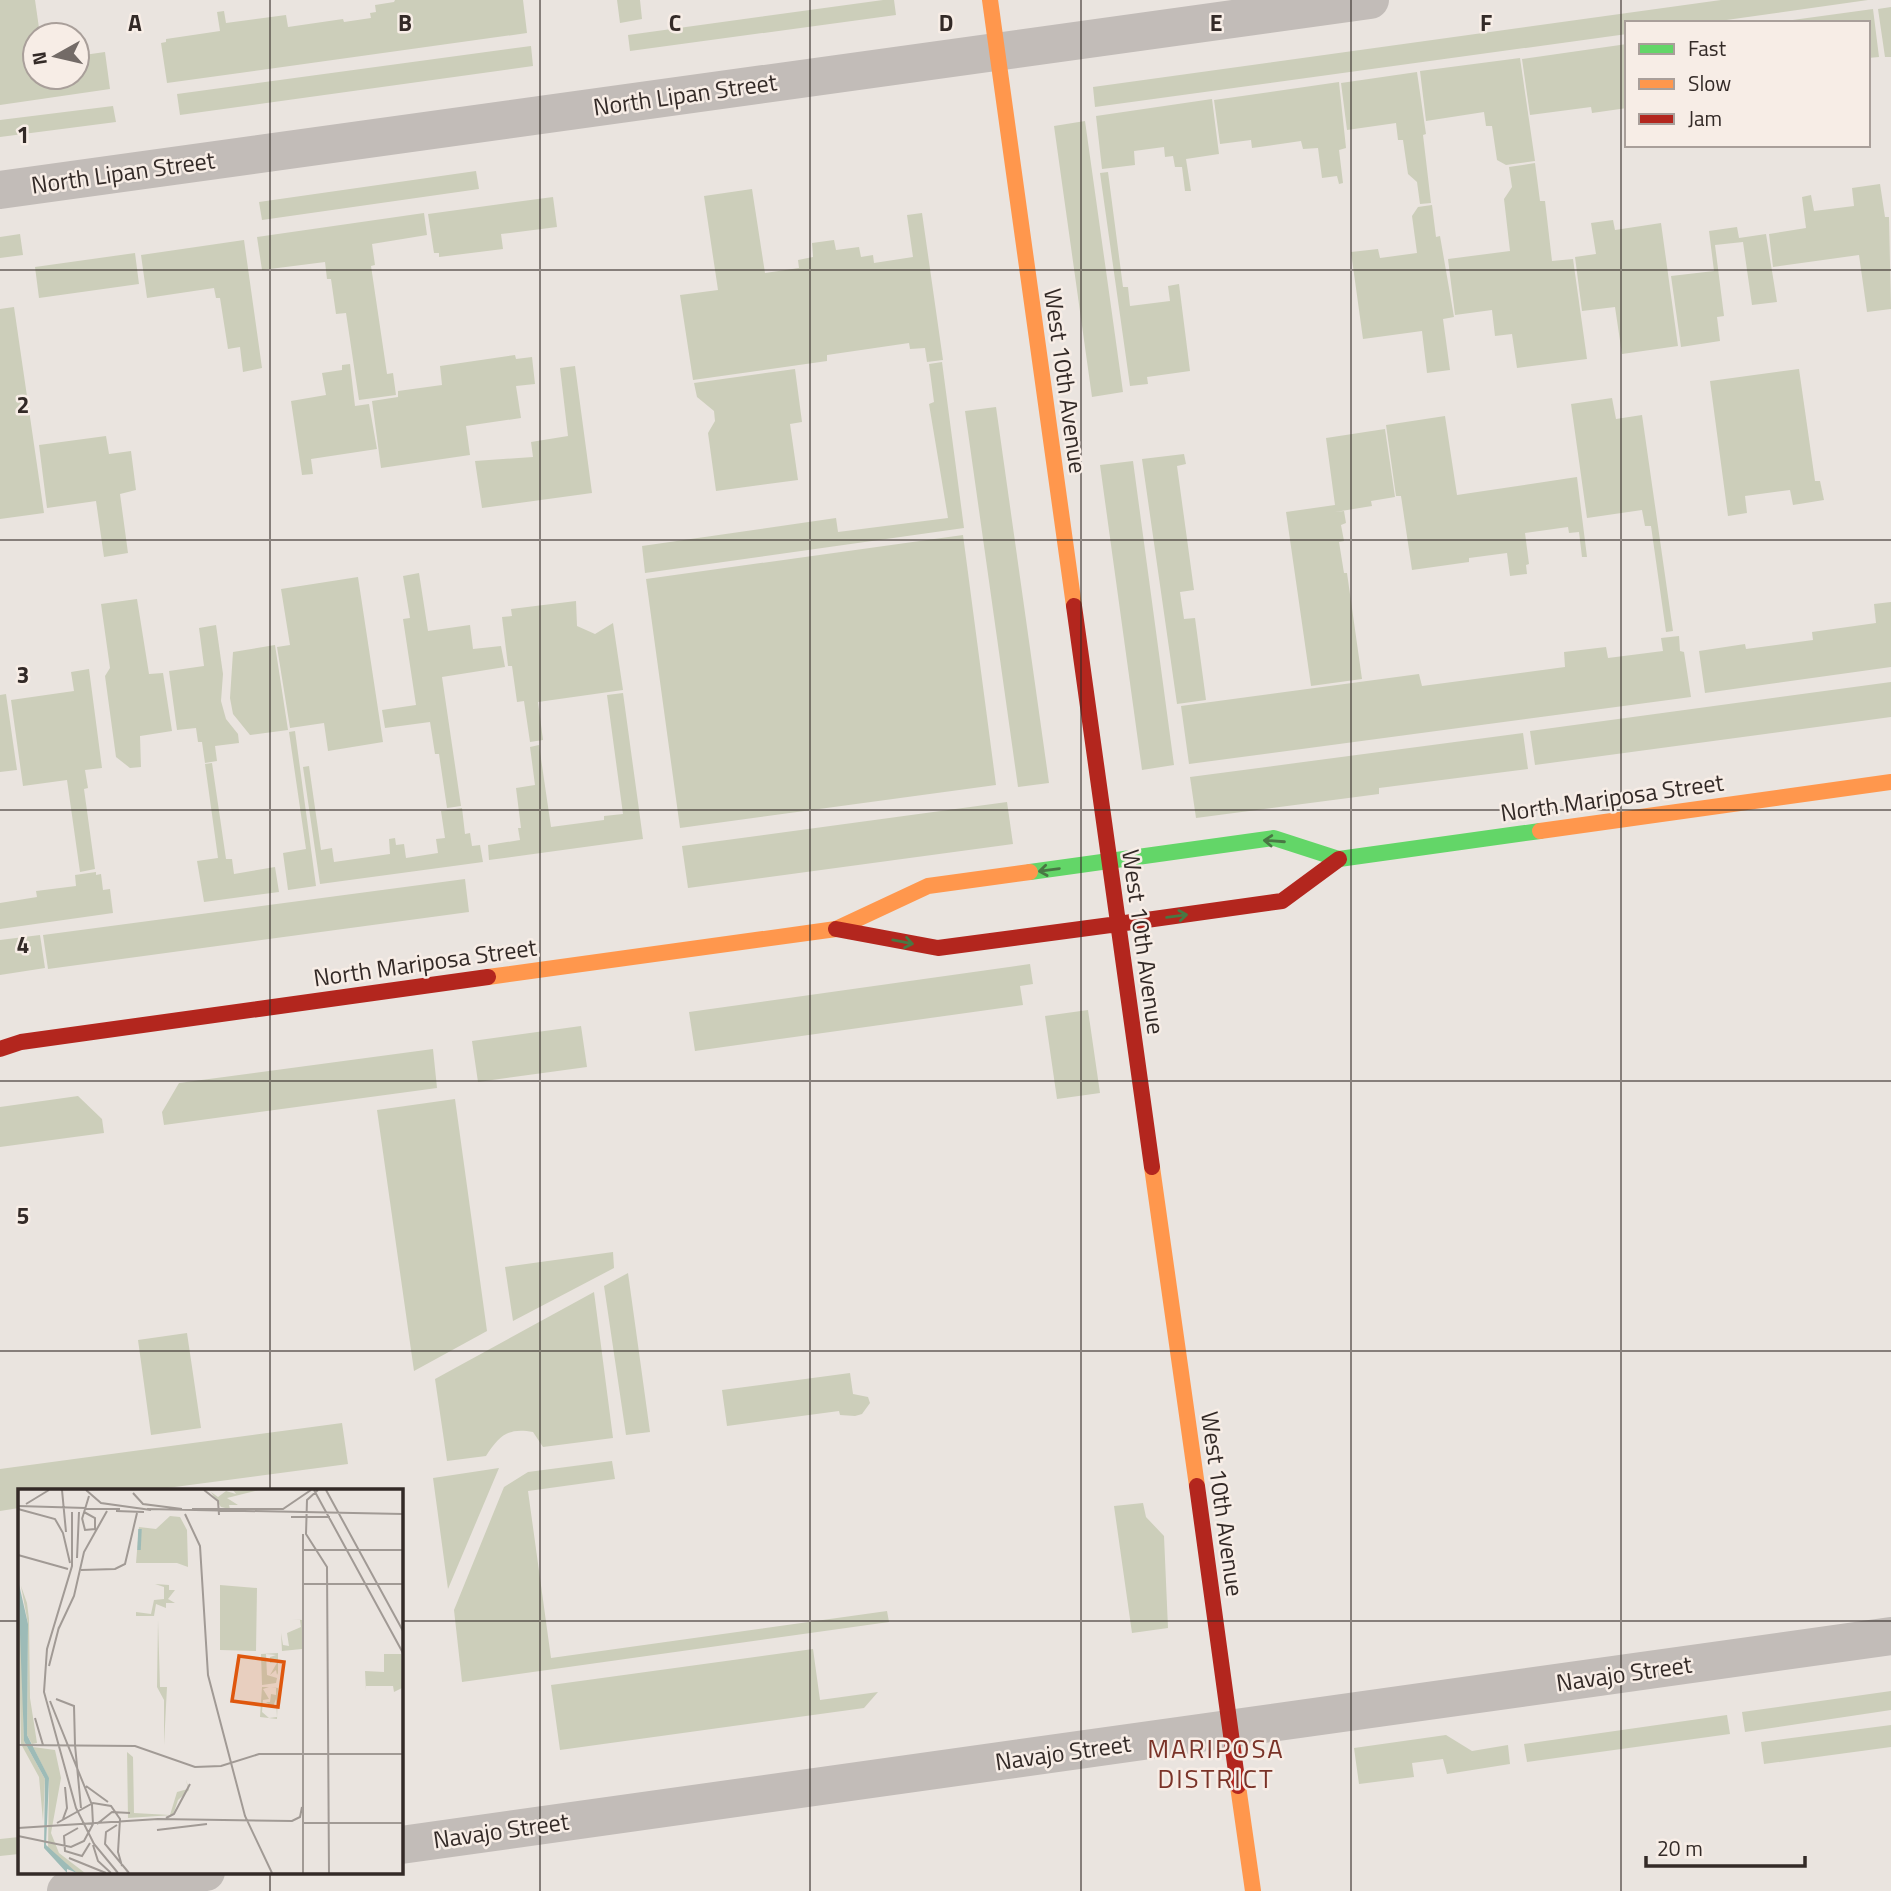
<svg xmlns="http://www.w3.org/2000/svg" width="1891" height="1891" font-family="'Titillium Web',sans-serif">
<rect width="100%" height="100%" fill="#eae4df"/>
<path fill="#ccceba" d="M 0,0 L 35,0 L 40,35 L 35,35 L 35,77 L 77,77 L 77,56 L 105,52 L 110,89 L 0,105 Z
M 395,0 L 523,0 L 527,33 L 167,83 L 161,43 L 166,42 L 166,39 L 220,31 L 217,12 L 224,11 L 226,23 L 286,15 L 288,27 L 343,19 L 344,22 L 371,18 L 370,13 L 376,12 L 375,5 L 394,2 Z
M 617,0 L 640,0 L 642,19 L 620,23 Z
M 883,0 L 894,0 L 896,15 L 630,51 L 628,35 Z
M 1721,0 L 1868,0 L 1705,23 L 1627,23 L 1627,34 L 1095,107 L 1093,87 Z
M 1891,7 L 1891,57 L 1885,57 L 1878,9 Z
M 1873,9 L 1879,57 L 1868,58 L 1868,23 L 1770,23 Z
M 1627,44 L 1627,108 L 1592,113 L 1591,107 L 1530,115 L 1522,59 Z
M 531,46 L 533,66 L 180,115 L 177,94 Z
M 1520,58 L 1535,161 L 1506,165 L 1497,160 L 1492,126 L 1486,126 L 1484,112 L 1426,121 L 1420,71 Z
M 1417,72 L 1426,134 L 1423,135 L 1431,203 L 1420,204 L 1417,182 L 1408,174 L 1403,140 L 1398,140 L 1396,123 L 1347,130 L 1341,83 Z
M 1339,82 L 1346,148 L 1339,150 L 1343,183 L 1339,184 L 1337,176 L 1322,178 L 1318,148 L 1303,149 L 1301,141 L 1252,148 L 1251,140 L 1220,144 L 1214,100 Z
M 1212,99 L 1219,154 L 1186,159 L 1191,191 L 1185,191 L 1182,167 L 1175,167 L 1173,156 L 1165,157 L 1164,147 L 1134,151 L 1135,165 L 1102,169 L 1096,116 Z
M 113,106 L 116,122 L 0,137 L 0,120 Z
M 1085,121 L 1123,392 L 1092,397 L 1054,126 Z
M 1535,163 L 1540,201 L 1545,201 L 1552,261 L 1573,259 L 1587,359 L 1517,368 L 1512,334 L 1495,336 L 1492,310 L 1455,315 L 1448,259 L 1510,251 L 1504,199 L 1512,187 L 1509,167 Z
M 476,171 L 479,189 L 262,220 L 259,202 Z
M 1108,172 L 1123,287 L 1128,287 L 1130,306 L 1170,301 L 1168,286 L 1179,284 L 1190,371 L 1147,377 L 1148,384 L 1130,386 L 1100,173 Z
M 1880,184 L 1885,217 L 1889,217 L 1891,309 L 1867,312 L 1859,255 L 1773,267 L 1769,234 L 1806,228 L 1802,197 L 1811,195 L 1814,211 L 1854,206 L 1852,188 Z
M 752,189 L 765,273 L 799,268 L 798,260 L 813,257 L 812,243 L 834,240 L 836,250 L 859,247 L 861,257 L 873,255 L 874,263 L 913,257 L 907,215 L 922,213 L 943,360 L 927,362 L 925,348 L 910,349 L 909,343 L 827,355 L 827,361 L 693,380 L 680,295 L 718,290 L 704,196 Z
M 553,197 L 557,227 L 501,234 L 503,249 L 439,257 L 439,253 L 434,253 L 428,214 Z
M 1432,205 L 1436,237 L 1440,236 L 1454,317 L 1443,319 L 1450,370 L 1427,373 L 1422,331 L 1363,339 L 1351,252 L 1378,249 L 1380,258 L 1417,253 L 1412,216 L 1418,207 Z
M 424,213 L 427,235 L 372,244 L 375,265 L 371,266 L 387,374 L 393,373 L 396,395 L 359,400 L 346,313 L 336,314 L 331,279 L 327,279 L 325,262 L 262,270 L 257,237 Z
M 1613,220 L 1615,230 L 1661,223 L 1678,346 L 1622,354 L 1615,307 L 1582,311 L 1575,257 L 1596,254 L 1591,223 Z
M 1737,227 L 1739,238 L 1766,234 L 1777,302 L 1752,305 L 1743,242 L 1715,245 L 1724,316 L 1717,317 L 1720,341 L 1681,347 L 1671,276 L 1714,271 L 1709,231 Z
M 20,234 L 23,255 L 0,258 L 0,237 Z
M 244,240 L 262,368 L 243,372 L 240,347 L 228,349 L 220,298 L 216,298 L 214,288 L 147,298 L 141,255 Z
M 135,253 L 139,284 L 39,298 L 35,267 Z
M 14,307 L 44,513 L 0,519 L 0,309 Z
M 515,355 L 516,359 L 532,357 L 535,384 L 516,386 L 521,418 L 466,426 L 470,455 L 381,468 L 372,401 L 398,397 L 398,391 L 442,385 L 440,366 Z
M 942,362 L 964,528 L 645,573 L 642,546 L 836,518 L 838,532 L 948,518 L 929,404 L 934,402 L 929,364 Z
M 350,364 L 355,406 L 369,404 L 377,449 L 311,459 L 313,474 L 302,475 L 291,401 L 326,395 L 322,373 L 342,370 L 342,365 Z
M 575,366 L 592,493 L 482,508 L 475,461 L 533,457 L 531,442 L 568,436 L 560,368 Z
M 795,369 L 802,422 L 790,424 L 798,480 L 716,491 L 708,433 L 715,421 L 714,411 L 697,397 L 694,383 Z
M 1799,369 L 1815,481 L 1820,481 L 1824,500 L 1793,505 L 1790,490 L 1745,496 L 1747,513 L 1728,516 L 1710,381 Z
M 1612,398 L 1616,419 L 1642,415 L 1673,631 L 1666,632 L 1651,526 L 1645,526 L 1642,510 L 1587,518 L 1571,404 Z
M 996,407 L 1049,783 L 1018,787 L 965,411 Z
M 1445,416 L 1457,495 L 1577,477 L 1587,557 L 1582,557 L 1579,532 L 1569,533 L 1568,527 L 1525,533 L 1529,564 L 1526,565 L 1527,574 L 1510,576 L 1507,553 L 1469,558 L 1469,562 L 1412,570 L 1401,496 L 1396,496 L 1386,425 Z
M 1385,429 L 1395,497 L 1371,501 L 1372,506 L 1335,512 L 1344,511 L 1346,523 L 1341,525 L 1344,541 L 1339,542 L 1344,573 L 1347,573 L 1362,679 L 1311,686 L 1286,512 L 1335,505 L 1326,438 Z
M 106,436 L 109,454 L 131,451 L 136,490 L 120,494 L 128,553 L 104,557 L 96,501 L 47,508 L 39,445 Z
M 1184,454 L 1186,464 L 1177,466 L 1194,590 L 1180,592 L 1184,619 L 1195,618 L 1206,700 L 1177,704 L 1142,459 Z
M 1133,461 L 1174,765 L 1142,770 L 1100,465 Z
M 963,535 L 996,785 L 680,828 L 646,579 Z
M 419,573 L 428,631 L 470,625 L 473,649 L 501,646 L 505,667 L 442,677 L 461,806 L 447,808 L 439,754 L 435,754 L 430,722 L 385,728 L 382,710 L 416,705 L 403,619 L 410,618 L 403,576 Z
M 358,577 L 383,742 L 328,751 L 324,723 L 290,728 L 277,647 L 290,645 L 281,589 Z
M 137,599 L 149,674 L 163,673 L 172,731 L 140,736 L 141,767 L 130,768 L 116,757 L 105,676 L 110,668 L 101,604 Z
M 576,601 L 577,626 L 595,634 L 613,623 L 623,690 L 538,702 L 543,740 L 530,742 L 524,701 L 517,702 L 512,666 L 508,666 L 502,617 L 512,616 L 511,609 Z
M 1891,602 L 1891,667 L 1705,693 L 1699,651 L 1745,644 L 1746,649 L 1813,640 L 1812,632 L 1876,623 L 1874,604 Z
M 216,625 L 223,674 L 221,701 L 226,719 L 238,734 L 239,743 L 215,746 L 217,761 L 205,763 L 202,742 L 198,742 L 196,728 L 177,730 L 169,671 L 204,666 L 199,628 Z
M 1679,636 L 1680,651 L 1684,652 L 1691,697 L 1189,764 L 1181,706 L 1419,674 L 1422,686 L 1565,667 L 1564,652 L 1606,647 L 1608,658 L 1663,651 L 1661,638 Z
M 275,645 L 288,730 L 250,735 L 233,714 L 230,698 L 233,652 Z
M 89,669 L 102,768 L 85,770 L 88,788 L 84,789 L 95,869 L 80,872 L 67,780 L 23,786 L 11,700 L 74,691 L 71,672 Z
M 1891,682 L 1891,717 L 1535,765 L 1530,731 Z
M 623,693 L 643,839 L 489,860 L 488,845 L 520,840 L 518,828 L 521,828 L 516,788 L 535,785 L 530,747 L 539,745 L 551,827 L 604,820 L 604,816 L 623,814 L 607,695 Z
M 6,694 L 17,770 L 0,772 L 0,695 Z
M 295,731 L 316,886 L 288,890 L 283,853 L 306,849 L 289,732 Z
M 1523,733 L 1528,769 L 1379,788 L 1379,794 L 1196,818 L 1190,777 Z
M 212,763 L 226,859 L 232,859 L 234,874 L 275,867 L 279,892 L 204,902 L 197,861 L 218,858 L 205,764 Z
M 309,766 L 321,850 L 332,848 L 334,862 L 390,854 L 389,839 L 395,838 L 396,845 L 404,844 L 406,858 L 438,853 L 436,839 L 445,838 L 441,811 L 462,808 L 465,834 L 470,833 L 472,846 L 480,845 L 483,862 L 320,884 L 303,767 Z
M 1007,802 L 1013,844 L 688,888 L 682,846 Z
M 96,872 L 96,875 L 101,874 L 103,890 L 110,889 L 113,913 L 0,929 L 0,903 L 37,897 L 36,891 L 76,886 L 75,875 Z
M 465,879 L 469,912 L 48,969 L 43,935 Z
M 40,935 L 45,968 L 0,975 L 0,940 Z
M 1030,964 L 1033,984 L 1020,986 L 1023,1005 L 695,1051 L 689,1012 Z
M 1088,1010 L 1100,1093 L 1057,1099 L 1045,1016 Z
M 581,1026 L 587,1067 L 478,1082 L 472,1041 Z
M 433,1049 L 437,1088 L 164,1125 L 162,1112 L 179,1083 Z
M 78,1096 L 102,1119 L 104,1133 L 0,1147 L 0,1107 Z
M 455,1099 L 487,1331 L 414,1371 L 377,1110 Z
M 613,1252 L 614,1268 L 513,1321 L 505,1267 Z
M 628,1273 L 650,1432 L 626,1435 L 604,1286 Z
M 594,1292 L 613,1438 L 543,1447 L 533,1432 C 508,1427 499,1436 486,1456 L 447,1461 L 435,1379 Z
M 187,1333 L 201,1428 L 151,1435 L 138,1340 Z
M 850,1373 L 853,1394 L 868,1397 L 870,1403 L 862,1414 L 855,1416 L 840,1415 L 839,1411 L 727,1426 L 722,1390 Z
M 342,1423 L 348,1464 L 152,1490 L 19,1490 L 19,1508 L 0,1511 L 0,1469 Z
M 612,1461 L 615,1479 L 528,1491 L 551,1658 L 887,1611 L 889,1622 L 462,1682 L 454,1610 L 504,1487 L 528,1472 Z
M 499,1468 L 448,1589 L 433,1478 Z
M 1143,1503 L 1146,1517 L 1164,1536 L 1168,1628 L 1132,1633 L 1114,1506 Z
M 813,1649 L 820,1700 L 878,1692 L 864,1708 L 560,1750 L 551,1685 Z
M 1891,1691 L 1891,1710 L 1745,1732 L 1742,1712 Z
M 1727,1715 L 1730,1734 L 1527,1762 L 1524,1744 Z
M 1891,1725 L 1891,1747 L 1764,1764 L 1761,1742 Z
M 1446,1735 L 1472,1751 L 1508,1745 L 1510,1764 L 1447,1774 L 1443,1759 L 1412,1763 L 1414,1777 L 1359,1784 L 1354,1748 Z
M 19,1837 L 19,1854 L 0,1856 L 0,1839 Z"/>
<g fill="none" stroke-linecap="round" stroke-linejoin="round">
<path stroke="#c2bcb8" stroke-width="38" d="M 0,190 L 1370,0
M 401,1845 L 1891,1636
M 66,1891 L 206,1872"/>
<path stroke="#63d668" stroke-width="16" d="M 1030,872 L 1274,838 L 1339,859 L 1540,831"/>
<path stroke="#ff974d" stroke-width="16" d="M 990,0 L 1074,606
M 1540,831 L 1891,782
M 488,977 L 836,929 L 928,886 L 1030,872
M 1152,1167 L 1197,1486
M 1238,1786 L 1253,1891"/>
<path stroke="#b3261e" stroke-width="16" d="M 1074,606 L 1152,1167
M 836,929 L 938,948 L 1118,924 L 1282,901 L 1339,859
M 0,1049 L 21,1042 L 488,977
M 1197,1486 L 1238,1786"/>
</g>
<defs><path id="oneway-shaft" d="M-6 0H5M1.5-3L5.5 0L1.5 3" fill="none" stroke-width="1.6" stroke-linecap="round" stroke-linejoin="round" transform="scale(1.75)"/></defs>
<g stroke="#497744">
<use href="#oneway-shaft" transform="translate(1274 841) rotate(-176)"/>
<use href="#oneway-shaft" transform="translate(1049 870) rotate(172)"/>
<use href="#oneway-shaft" transform="translate(1177 916) rotate(-8)"/>
<use href="#oneway-shaft" transform="translate(903 942) rotate(11)"/>
</g>
<path fill="none" stroke="#332a27" stroke-width="2" stroke-opacity="0.55" d="M 270,0 L 270,1490M 540,0 L 540,1891M 810,0 L 810,1891M 1081,0 L 1081,1891M 1351,0 L 1351,1891M 1621,0 L 1621,1891M 0,270 L 1891,270M 0,540 L 1891,540M 0,810 L 1891,810M 0,1081 L 1891,1081M 0,1351 L 1891,1351M 0,1621 L 19,1621M 401,1621 L 1891,1621M 270,1872 L 270,1891"/>
<g text-anchor="middle" stroke-width="5" stroke-linejoin="round" paint-order="stroke">
<g font-size="24" fill="#332a27" stroke="#f7ede6">
<text transform="translate(685 95) rotate(-8)" y="8">North Lipan Street</text>
<text transform="translate(123 173) rotate(-8)" y="8">North Lipan Street</text>
<text transform="translate(1065 381) rotate(82)" y="8">West 10th Avenue</text>
<text transform="translate(1612 798) rotate(-8)" y="8">North Mariposa Street</text>
<text transform="translate(1143 942) rotate(82)" y="8">West 10th Avenue</text>
<text transform="translate(425 963) rotate(-8)" y="8">North Mariposa Street</text>
<text transform="translate(1222 1504) rotate(82)" y="8">West 10th Avenue</text>
<text transform="translate(1624 1674) rotate(-8)" y="8">Navajo Street</text>
<text transform="translate(1063 1753) rotate(-8)" y="8">Navajo Street</text>
<text transform="translate(501 1831) rotate(-8)" y="8">Navajo Street</text>
</g>
<g font-size="26" letter-spacing="2" fill="#7a3328" stroke="#f7ede6">
<text x="1216" y="1758">MARIPOSA<tspan x="1216" dy="30">DISTRICT</tspan></text>
</g>
</g>
<g transform="translate(18 1489)">
<rect width="385" height="385" fill="#eae4df"/>
<path d="M 215,1 L 241,1 L 209,9 L 220,16 L 211,16 L 212,20 L 203,18 L 193,3 L 200,8 L 208,2 L 218,5 ZM 152,27 L 162,28 L 169,41 L 170,78 L 159,74 L 118,74 L 121,38 L 138,40 ZM 137,95 L 151,96 L 151,101 L 157,101 L 150,110 L 157,114 L 148,114 L 148,119 L 138,115 L 136,127 L 118,127 L 118,123 L 133,125 L 136,111 L 146,110 L 146,98 ZM 202,96 L 239,99 L 238,162 L 202,161 ZM 3,97 L 9,114 L 11,130 L 12,209 L 19,254 L 14,255 L 9,246 L 10,135 ZM 0,118 L 3,133 L 6,252 L 27,290 L 25,332 L 21,288 L 3,255 ZM 274,130 L 284,131 L 284,160 L 264,162 L 263,144 L 265,156 L 271,157 L 269,144 L 283,138 L 282,131 ZM 140,131 L 142,198 L 149,198 L 146,256 L 146,211 L 139,198 ZM 260,164 L 260,184 L 259,186 L 258,181 L 252,186 L 260,172 L 252,174 L 252,168 L 258,166 L 248,165 L 249,186 L 259,189 L 258,194 L 244,196 L 243,165 ZM 366,165 L 383,165 L 384,199 L 376,203 L 375,197 L 348,197 L 348,202 L 347,182 L 366,183 ZM 244,198 L 251,198 L 245,200 L 251,210 L 245,211 L 244,223 L 251,229 L 259,228 L 258,210 L 255,218 L 248,213 L 252,213 L 253,205 L 258,206 L 258,199 L 253,198 L 260,199 L 259,230 L 242,228 ZM 15,258 L 37,261 L 43,289 L 33,344 L 41,364 L 67,384 L 59,384 L 30,361 L 31,290 ZM 109,263 L 115,268 L 116,324 L 152,326 L 159,303 L 170,300 L 168,290 L 171,301 L 160,311 L 155,326 L 110,329 Z" fill="#ccceba"/>
<path d="M 0,91 L 10,135 L 9,246 L 31,289 L 28,356 L 59,384 L 49,380 L 49,384 L 26,359 L 27,290 L 6,252 Z" fill="#9dbbb7"/>
<path fill="none" stroke="#9dbbb7" stroke-width="3.5" d="M 121,61 L 122,40"/>
<path fill="none" stroke="#a19a95" stroke-width="2" d="M 44,1 L 48,43M 68,1 L 83,14 L 133,21M 186,1 L 200,12 L 201,26M 296,1 L 385,164M 300,1 L 289,11 L 288,45 L 309,78 L 311,384M 308,1 L 385,142M 115,4 L 125,15 L 164,20M 8,15 L 31,1M 0,17 L 102,20M 0,20 L 37,30 L 45,44 L 52,74M 129,20 L 385,25M 174,20 L 265,20 L 293,1M 98,22 L 126,23M 54,23 L 54,77 L 29,160 L 26,203 L 58,319 L 76,355 L 100,384M 167,25 L 182,57 L 190,186 L 227,327 L 254,384M 273,28 L 312,28M 64,29 L 67,41 L 77,40 L 77,29 L 66,23M 64,30 L 71,7M 285,61 L 385,61M 0,66 L 50,80M 59,69 L 61,23M 63,81 L 97,80 L 107,75 L 119,24M 285,95 L 385,95M 40,141 L 56,107 L 66,63 L 89,22M 31,177 L 41,138M 38,210 L 56,217 L 57,256M 17,229 L 25,256M 0,256 L 117,257 L 177,278 L 203,277 L 241,265 L 385,265M 57,256 L 63,319M 68,297 L 90,313M 148,329 L 156,325 L 172,295M 45,330 L 49,319 L 47,298M 39,334 L 75,314 L 93,317 L 102,330 L 100,363 L 104,377M 285,334 L 385,334M 79,335 L 94,323 L 112,324M 99,336 L 88,343 L 87,355 L 111,384M 0,339 L 140,330 L 274,332 L 282,328 L 284,318M 60,339 L 46,347 L 47,362 L 64,367 L 72,354M 139,341 L 189,335M 0,347 L 53,358 L 66,352 L 75,335 L 74,316 L 32,212M 75,356 L 80,372 L 93,384M 51,369 L 88,384M 285,384 L 285,45"/>
<path fill="#df570d" fill-opacity="0.15" stroke="#df570d" stroke-width="3.5" d="M 221,167 L 266,173 L 260,218 L 214,212 Z"/>
<rect width="385" height="385" fill="none" stroke="#332a27" stroke-width="3.5"/>
</g>
<g font-size="23" text-anchor="middle" font-weight="bold" fill="#332a27" stroke="#f7ede6" stroke-width="5" stroke-linejoin="round" paint-order="stroke">
<text x="135" y="31">A</text>
<text x="405" y="31">B</text>
<text x="675" y="31">C</text>
<text x="946" y="31">D</text>
<text x="1216" y="31">E</text>
<text x="1486" y="31">F</text>
<text x="23" y="143">1</text>
<text x="23" y="413">2</text>
<text x="23" y="683">3</text>
<text x="23" y="953">4</text>
<text x="23" y="1224">5</text>
</g>
<rect x="1625" y="21" width="245" height="126" fill="#f7ede6" stroke="#a99f9a" stroke-width="2"/>
<rect x="1639" y="44" width="35" height="10" fill="#63d668" stroke="#a99f9a" stroke-width="2"/>
<text x="1688" y="56" font-size="21" fill="#332a27">Fast</text>
<rect x="1639" y="79" width="35" height="10" fill="#ff974d" stroke="#a99f9a" stroke-width="2"/>
<text x="1688" y="91" font-size="21" fill="#332a27">Slow</text>
<rect x="1639" y="114" width="35" height="10" fill="#b3261e" stroke="#a99f9a" stroke-width="2"/>
<text x="1688" y="126" font-size="21" fill="#332a27">Jam</text>
<g transform="translate(56 56) rotate(262)"><circle r="33" fill="#f7ede6" stroke="#a99f9a" stroke-width="2"/>
<path d="M0-5L12 26L0 18L-12 26Z" fill="#736b67"/>
<text y="-10" font-size="19" font-weight="bold" text-anchor="middle" fill="#332a27">N</text>
</g>
<path d="M1646 1856v10h159v-10" fill="none" stroke="#332a27" stroke-width="3.5"/>
<text x="1657" y="1856" font-size="21" fill="#332a27" stroke="#f7ede6" stroke-width="5" paint-order="stroke">20 m</text>
</svg>
